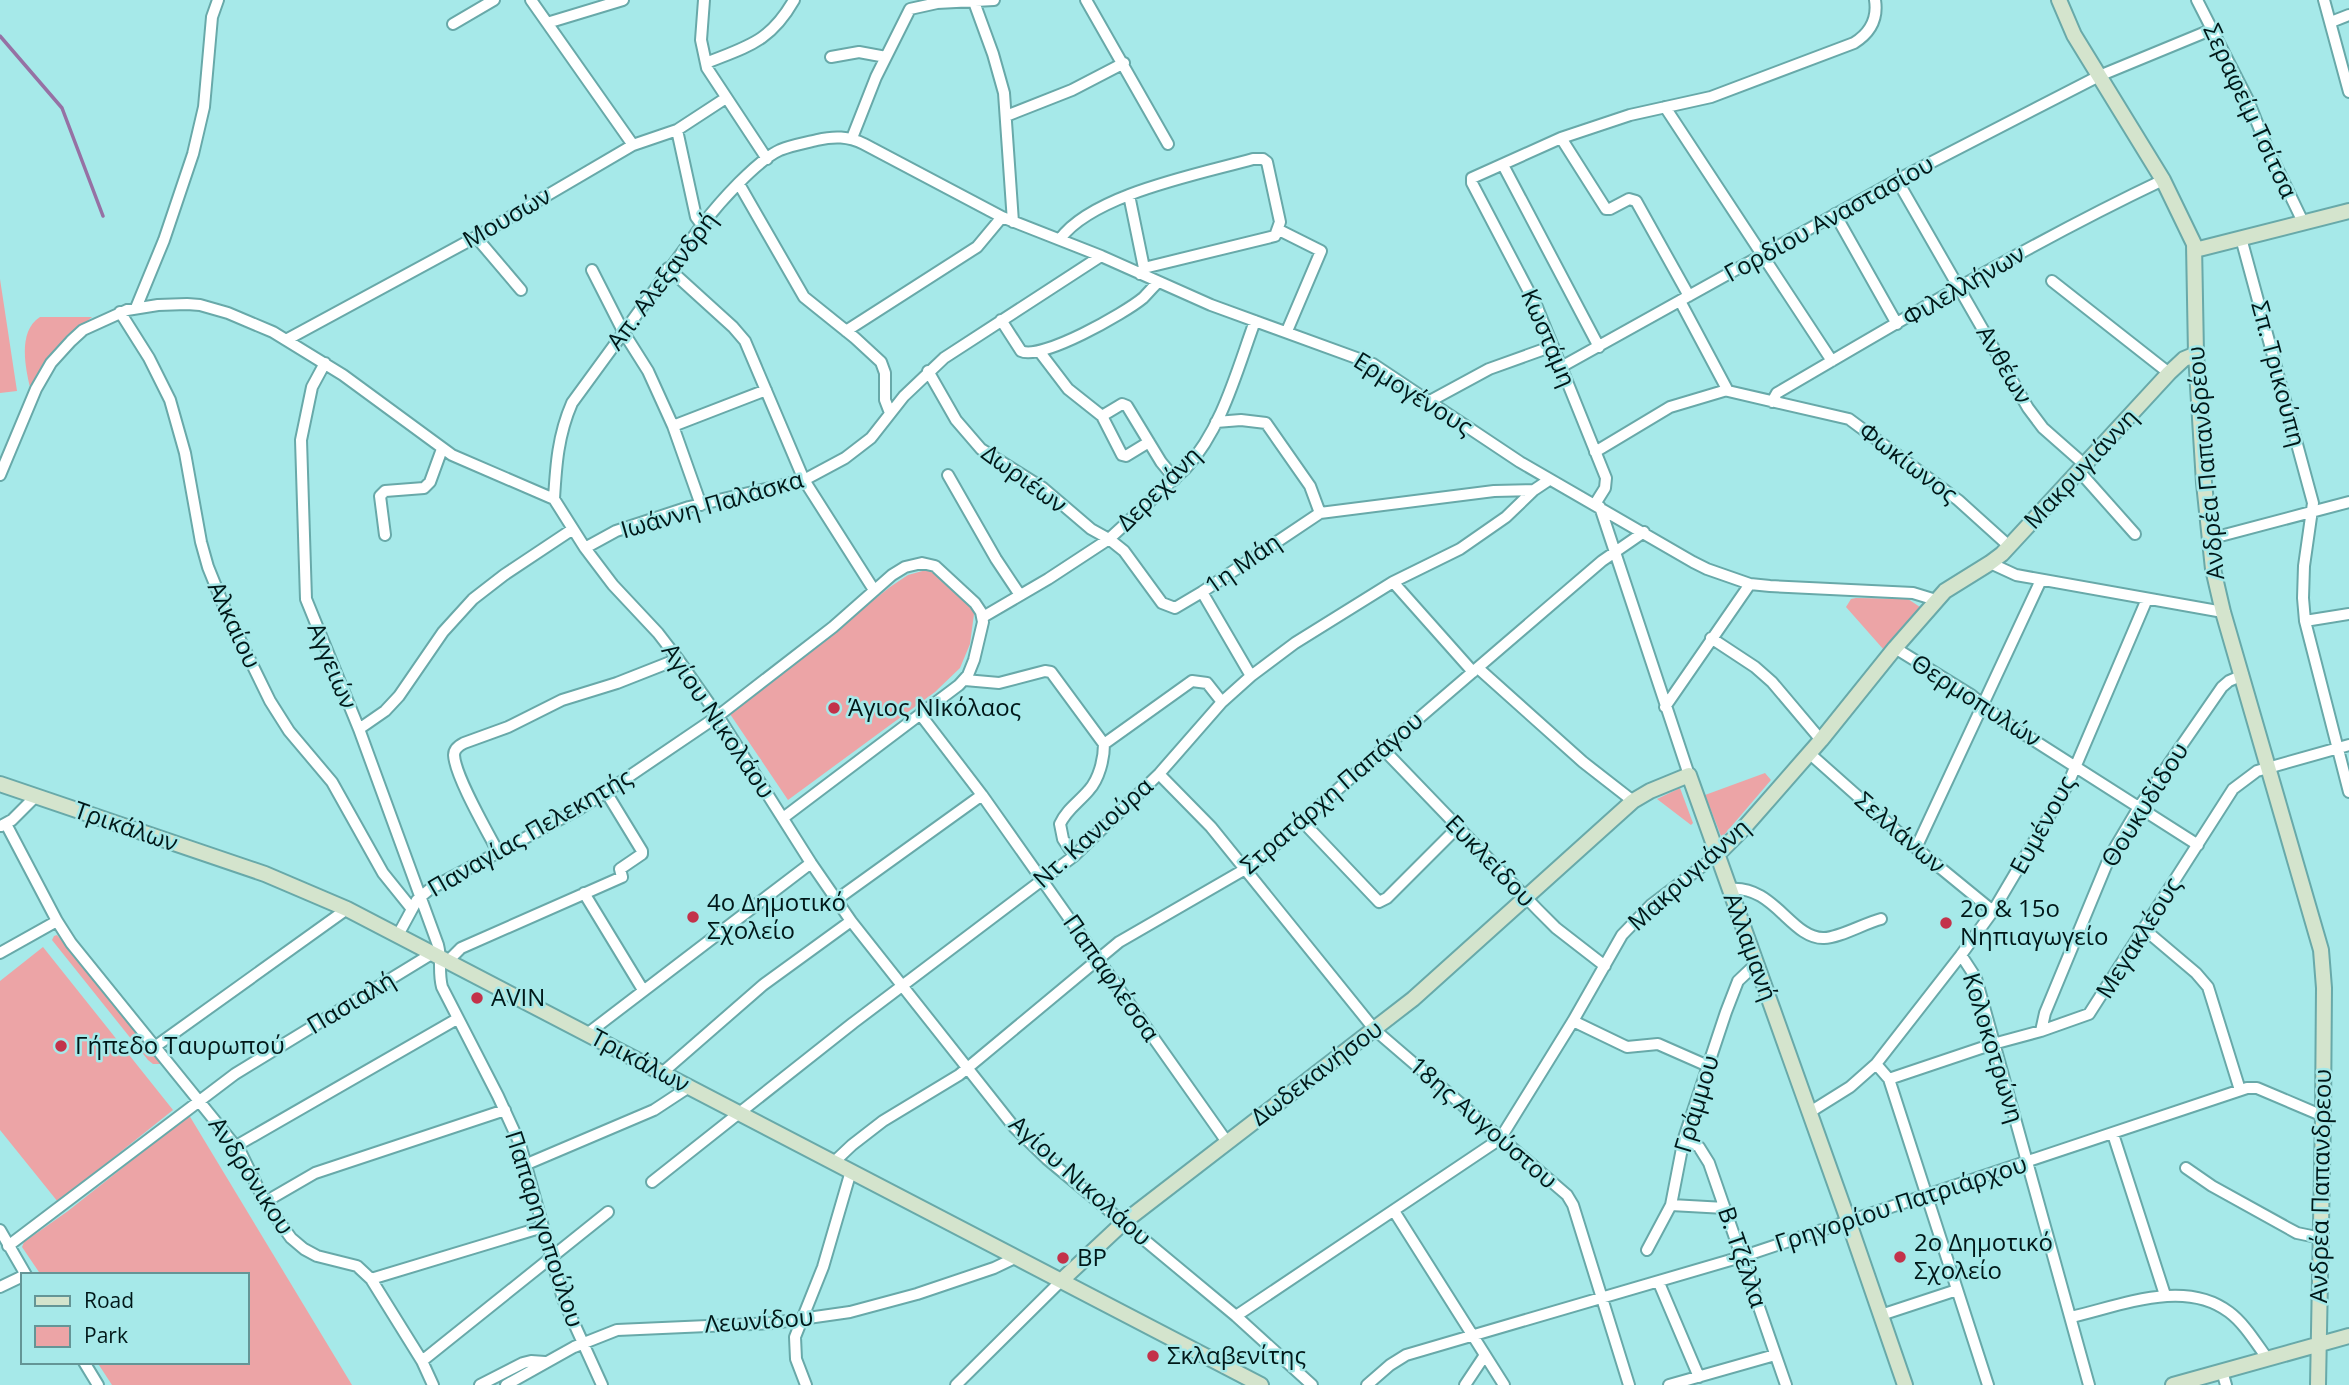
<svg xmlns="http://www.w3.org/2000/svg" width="2349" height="1385" font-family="'Open Sans',sans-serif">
<rect width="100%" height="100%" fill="#a6e9e9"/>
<path fill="#eca4a6" d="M 0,279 L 17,391 L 0,393 Z
M 40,317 L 92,317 L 59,345 L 30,387 C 25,366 18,331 40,317 Z
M 926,570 L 935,573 L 970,606 L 974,614 L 970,644 L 960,668 L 935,692 L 788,800 L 730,714 L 890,587 L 908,575 Z
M 1856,598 L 1908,599 L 1920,607 L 1884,650 L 1846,607 L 1851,599 Z
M 1765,773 L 1771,780 L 1724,835 L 1721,836 L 1705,795 Z
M 1680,788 L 1693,823 L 1691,825 L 1657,799 Z
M 57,935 L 161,1059 L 160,1064 L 153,1064 L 148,1060 L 52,940 L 54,936 Z
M 43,947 L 173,1110 L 58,1202 L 0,1130 L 0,981 Z
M 189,1115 L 352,1385 L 112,1385 L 97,1362 L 247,1362 L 247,1275 L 41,1275 L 22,1247 L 24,1242 L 68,1211 Z"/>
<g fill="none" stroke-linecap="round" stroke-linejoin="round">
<path stroke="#9671a4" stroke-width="3.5" d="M 0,36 L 62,108 L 103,216"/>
<g stroke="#68a9a9" stroke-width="14">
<path id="street" d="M 531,0 L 633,145
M 704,0 L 701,40 L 707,68 L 767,159
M 1086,0 L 1168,144
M 2197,0 L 2248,100 L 2266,145 L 2303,222
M 2324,0 L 2349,92
M 974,2 L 993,54 L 1004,93 L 1013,222
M 2331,22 L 2349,15
M 547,23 L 623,0
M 453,24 L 494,0
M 831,57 L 859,52 L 886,57
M 706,63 C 748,46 770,42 794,0
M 1665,107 L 1832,361
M 1006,116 L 1072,90 L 1124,63
M 677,130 L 696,217 L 702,225
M 852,138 L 876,77 L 910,9 L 937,3 L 994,0
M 1561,138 L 1606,209 L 1610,209 L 1629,199 L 1636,201 L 1689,296
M 1503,165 L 1599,347
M 1897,180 L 2028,408 L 2043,428 L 2085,465
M 739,184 L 804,297 L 855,338 L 881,362 L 885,373 L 885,400 L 890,413
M 1129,195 L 1144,268
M 1835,214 L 1897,324
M 1279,230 L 1321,251 L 1287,331
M 476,237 L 521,290
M 2241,238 L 2313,503 L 2304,566 L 2303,598 L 2305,621 L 2349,792
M 1060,239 C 1093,194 1200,174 1253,159 L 1263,159 L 1267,162 L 1280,222 L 1275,236 L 1144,268 L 1140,274
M 668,268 L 733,327 L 745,341 L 804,480 L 874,590
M 592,270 L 624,333 L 648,371 L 673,426 L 701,505
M 2052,281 L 2169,373
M 1680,301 L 1728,391 L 1849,419 L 1958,500 L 2009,546
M 136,308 L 164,240 L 193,154 L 204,107 L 212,17 L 218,0
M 120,312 L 149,358 L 170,400 L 185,453 L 201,542 L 208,567 L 225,609 L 270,701 L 289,731 L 332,782 L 383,873 L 412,909
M 1001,320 L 1021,351 C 1041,361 1125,313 1143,298 C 1148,293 1153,287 1158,282
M 846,331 L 977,247 L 1002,217
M 286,340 L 476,237 L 633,145 L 677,130 L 726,98
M 1039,351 L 1068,389 L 1102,416 L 1122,404 L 1127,406 L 1161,462 L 1175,479
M 325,363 L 312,387 L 301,440 L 306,599 L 359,729 L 438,945 C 442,960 438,972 442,987 L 498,1096 L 520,1144 L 563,1299 L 602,1385
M 1561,367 L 1897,180 L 2099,76 L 2213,29
M 928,371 L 956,420 L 981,449 L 1043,488 L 1091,529 L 1109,539 L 1186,468 C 1222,429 1237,370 1255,321
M 1430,401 L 1489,369 L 1553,346
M 1772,402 L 1777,393 C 1904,319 2030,243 2163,180
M 1102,416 L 1122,455 L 1126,456 L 1149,442
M 1216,422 L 1241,420 L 1266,423 L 1310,486 L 1320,513
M 673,426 L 766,390
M 1595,452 L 1670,407 L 1727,390
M 2079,471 L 2135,534
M 0,475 L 36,389 L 51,363 L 71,341 L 83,330 L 127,310 L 158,305 L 187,304 L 200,305 L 228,313 L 273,332 L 343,375 L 452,455 L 554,499 L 585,548 L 613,585 L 658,633 L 678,659 L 718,716 L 811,863 L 851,921 L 1014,1127 L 1047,1159 L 1236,1316 L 1312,1385
M 948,475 L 996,559 L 1020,595
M 554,499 C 556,465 558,435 572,403 L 702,225 C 719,203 756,161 780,150 C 792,145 805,143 817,140 C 834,136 848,136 864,144 L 1002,217 L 1101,256 L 1211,305 L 1373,364 L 1520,462 L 1693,562 L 1707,569 L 1750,584 L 1770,586 L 1913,593 L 1936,600
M 1595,504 L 1605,488 L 1606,478 L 1537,307 L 1472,183 L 1472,178 L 1561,138 L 1630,115 L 1711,97 L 1854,43 C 1870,33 1878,19 1875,0
M 1600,507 L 1689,775
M 385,535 L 380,496 L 385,491 L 424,488 L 430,482 L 442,449
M 2209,539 L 2349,502
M 585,548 L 616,531 L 689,507 L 804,480 L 845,458 L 871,438 L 904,396 L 944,358 L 1101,256
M 1990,563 L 2016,575 L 2223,612
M 1393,582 L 1473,672
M 1202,592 L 1251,676
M 983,617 L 1048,579 L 1109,539 L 1124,551 L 1162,603 L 1175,608 L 1202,592 L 1320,513 L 1494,491 L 1534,490 L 1549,480
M 2305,621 L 2349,614
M 1711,638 L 1755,667 L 1772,682 L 1821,740
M 1895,648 L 1971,695 L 2002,720 L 2198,845
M 1478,668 L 1583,762 L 1633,801
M 965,680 L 999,683 L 1045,671 L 1051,672 L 1104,744 C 1104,759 1099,779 1089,790 C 1079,802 1066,810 1060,824 L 1063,839 L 1074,856
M 1665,707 L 1750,584
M 920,714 L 982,795 L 1227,1142
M 359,729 L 385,711 L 399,696 L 443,632 L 473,599 L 504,575 L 573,529
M 1104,744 L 1192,681 L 1207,683 L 1222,702
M 1383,749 L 1538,910 L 1556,928 L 1605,966
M 1809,753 L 1916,848 L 1993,911
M 1159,774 L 1211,827 L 1375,1030 L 1567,1195 L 1573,1205 L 1629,1385
M 1302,821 L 1379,902 L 1387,898 L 1458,827
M 6,824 L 57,921 L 71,943 L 241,1153 L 265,1202 L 291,1238 L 304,1249 L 317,1256 L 357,1266 L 371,1279 L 422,1361 L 433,1385
M 1,826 L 12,820 L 36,796
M 1916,848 L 2041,580
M 498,852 C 487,831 455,776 454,755 C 454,749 458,746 464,743 L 508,727 L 562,700 L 617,683 L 678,659
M 1729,889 C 1774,884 1791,939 1824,938 C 1839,938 1865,923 1881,919
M 584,893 L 643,990
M 836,900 L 982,795
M 2144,929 L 2196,973 L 2208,987 L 2240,1090
M 398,935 L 417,900 L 430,889 L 579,809 L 606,792 L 718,716 L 833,627 L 892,575 L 905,567 L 922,563 L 935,566 L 975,603 L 981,612 L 983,622 L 974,660 L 968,675 L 959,685 L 783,818
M 0,953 L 57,921
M 1961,955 L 1976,978 L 2089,1385
M 448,961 L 461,948 L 622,877 L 620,869 L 642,854 L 642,851 L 606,792
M 1573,1021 L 1627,1047 L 1658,1044 L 1708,1066
M 2041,1031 L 2045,1013 L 2110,856 L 2139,807 L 2222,687 L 2229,681 L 2243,675
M 587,1034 L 811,863
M 156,1046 L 347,909
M 1876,1064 L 1889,1079 L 1988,1385
M 662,1073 L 763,985 L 851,921
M 1889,1079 L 1993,1044 L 2041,1031 L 2089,1014 L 2233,789 L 2257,771 L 2349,745
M 1810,1112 L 1850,1087 L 1876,1064 L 1961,955 L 1993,911 L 2068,784 L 2147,599
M 2113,1134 L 2165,1295
M 1684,1138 L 1699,1147 L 1709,1163 L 1786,1385
M 236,1146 L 457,1019
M 834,1162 L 852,1145 L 883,1121 L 959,1075 L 1119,942 L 1254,864 L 1383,749 L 1602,561 L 1644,532
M 527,1164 L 654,1110 L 689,1087
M 2186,1168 L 2212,1186 L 2286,1227 L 2297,1233 L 2321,1238
M 652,1182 L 853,1023 L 1074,856 L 1159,774 L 1222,702 L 1251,676 L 1295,643 L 1393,582 L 1460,549 L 1506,517 L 1534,490
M 265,1202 L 315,1173 L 505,1110
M 1671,1205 L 1725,1208
M 1394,1211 L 1504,1385
M 0,1230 L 26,1275
M 8,1246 L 235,1074 L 433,953
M 1647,1250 L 1671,1205 L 1684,1138 L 1726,1012 L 1738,981 L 1757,963
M 371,1279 L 543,1227
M 1659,1283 L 1699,1377
M 0,1287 L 23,1276
M 1881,1315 L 1957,1290
M 1236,1316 L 1500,1139 L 1573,1021 L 1622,935 L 1651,905 L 1717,855
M 2071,1317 C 2120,1306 2184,1278 2229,1312 C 2244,1323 2256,1343 2267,1358
M 422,1361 L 608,1212
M 84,1362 L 98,1385
M 2222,1371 L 2226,1385
M 480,1385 L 523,1363 L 531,1361 L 545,1362
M 506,1385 L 574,1347 L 617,1330 L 773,1323 L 850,1312 L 917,1294 L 994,1268 L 1017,1257
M 806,1385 L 796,1359 L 795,1337 L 823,1267 L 851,1171
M 956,1385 L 1062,1280
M 1367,1385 L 1390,1365 L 1406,1355 L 1741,1257 L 2247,1088 L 2257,1088 L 2323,1116
M 1465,1385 L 1485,1355
M 1669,1385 L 1775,1355"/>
</g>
<g stroke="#68a9a9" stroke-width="18">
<path id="secondary" d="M 2059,0 L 2074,35 L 2163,180 L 2194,244 L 2196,354 L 2204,483 L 2213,569 L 2223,612 L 2321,950 L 2324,988 L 2323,1116 L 2318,1385
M 2195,250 L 2349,211
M 0,784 L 265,874 L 347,909 L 1261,1385
M 1717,855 L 1743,829 L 1821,740 L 1895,648 L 1945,591 L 1990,563 L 2002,554 L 2169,373 L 2184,359 L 2196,354
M 1062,1280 L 1124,1222 L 1413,999 L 1633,801 L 1650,791 L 1689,775 L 1848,1220 L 1905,1385
M 2173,1385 L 2349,1336"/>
</g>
<use href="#street" stroke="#fff" stroke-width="10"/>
<use href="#secondary" stroke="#d4e4cd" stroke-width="14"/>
</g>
<g fill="#c3324a" stroke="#a6e9e9" stroke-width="2.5">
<circle cx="834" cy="708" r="7"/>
<circle cx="693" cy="917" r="7"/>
<circle cx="1946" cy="923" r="7"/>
<circle cx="477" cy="998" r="7"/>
<circle cx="61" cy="1046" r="7"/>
<circle cx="1900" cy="1257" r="7"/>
<circle cx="1063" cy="1258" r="7"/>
<circle cx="1153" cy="1356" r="7"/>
</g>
<g text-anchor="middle" stroke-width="5" stroke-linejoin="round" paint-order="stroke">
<g font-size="24" fill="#001819" stroke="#a6e9e9">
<text transform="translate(2250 111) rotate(65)" y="8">Σεραφείμ Τσίτσα</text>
<text transform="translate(507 218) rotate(-30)" y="8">Μουσών</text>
<text transform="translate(1829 219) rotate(-29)" y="8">Γορδίου Αναστασίου</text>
<text transform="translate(662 281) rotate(-53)" y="8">Απ. Αλεξανδρή</text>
<text transform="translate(1964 286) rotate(-30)" y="8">Φιλελλήνων</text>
<text transform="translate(1548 338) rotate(67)" y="8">Κωστάμη</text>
<text transform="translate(2004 365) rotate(60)" y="8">Ανθέων</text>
<text transform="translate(2278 374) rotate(75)" y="8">Σπ. Τρικούπη</text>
<text transform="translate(1413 394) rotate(32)" y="8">Ερμογένους</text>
<text transform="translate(1908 463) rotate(37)" y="8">Φωκίωνος</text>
<text transform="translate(2206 463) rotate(-95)" y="8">Ανδρέα Παπανδρέου</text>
<text transform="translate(2081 469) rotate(-47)" y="8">Μακρυγιάννη</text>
<text transform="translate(1024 479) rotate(36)" y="8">Δωριέων</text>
<text transform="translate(1159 489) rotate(-45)" y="8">Δερεχάνη</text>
<text transform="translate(712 505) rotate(-16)" y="8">Ιωάννη Παλάσκα</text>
<text transform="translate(1243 564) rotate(-35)" y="8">1η Μάη</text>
<text transform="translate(234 625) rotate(65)" y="8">Αλκαίου</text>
<text transform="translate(332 666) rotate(67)" y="8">Αγγειών</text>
<text transform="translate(1976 701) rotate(33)" y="8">Θερμοπυλών</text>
<text transform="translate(718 721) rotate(56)" y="8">Αγίου Νικολάου</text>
<text transform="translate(1332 793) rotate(-41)" y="8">Στρατάρχη Παπάγου</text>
<text transform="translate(2145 805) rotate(-58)" y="8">Θουκυδίδου</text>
<text transform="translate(2043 825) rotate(-61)" y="8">Ευμένους</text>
<text transform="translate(126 827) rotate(19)" y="8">Τρικάλων</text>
<text transform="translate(530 833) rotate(-30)" y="8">Παναγίας Πελεκητής</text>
<text transform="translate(1093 833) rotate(-42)" y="8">Ντ. Κανιούρα</text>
<text transform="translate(1900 833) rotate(41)" y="8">Σελλάνων</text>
<text transform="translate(1490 861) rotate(46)" y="8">Ευκλείδου</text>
<text transform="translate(1689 875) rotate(-42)" y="8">Μακρυγιάννη</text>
<text transform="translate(2139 938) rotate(-58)" y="8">Μεγακλέους</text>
<text transform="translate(1750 947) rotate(70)" y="8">Αλλαμανή</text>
<text transform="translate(1111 978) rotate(55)" y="8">Παπαφλέσσα</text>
<text transform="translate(351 1003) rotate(-31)" y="8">Πασιαλή</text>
<text transform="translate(1993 1048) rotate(73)" y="8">Κολοκοτρώνη</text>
<text transform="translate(640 1061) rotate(28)" y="8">Τρικάλων</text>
<text transform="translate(1317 1073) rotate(-37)" y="8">Δωδεκανήσου</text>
<text transform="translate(1697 1104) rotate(-73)" y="8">Γράμμου</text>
<text transform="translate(1483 1123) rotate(41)" y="8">18ης Αυγούστου</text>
<text transform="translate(251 1176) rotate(57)" y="8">Ανδρόνικου</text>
<text transform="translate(1080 1181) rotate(42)" y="8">Αγίου Νικολάου</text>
<text transform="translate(2321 1186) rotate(-89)" y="8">Ανδρέα Παπανδρεου</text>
<text transform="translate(1901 1204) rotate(-18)" y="8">Γρηγορίου Πατριάρχου</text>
<text transform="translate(544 1229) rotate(72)" y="8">Παπαρηγοπούλου</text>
<text transform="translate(1742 1257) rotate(71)" y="8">Β. Τζέλλα</text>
<text transform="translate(759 1321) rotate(-4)" y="8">Λεωνίδου</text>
</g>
<g font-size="24" fill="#001819" stroke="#a6e9e9" text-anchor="start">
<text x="848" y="716">Άγιος ΝΙκόλαος</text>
<text x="707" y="911">4ο Δημοτικό<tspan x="707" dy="28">Σχολείο</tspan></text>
<text x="1960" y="917">2ο &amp; 15ο<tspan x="1960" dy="28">Νηπιαγωγείο</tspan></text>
<text x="491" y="1006">AVIN</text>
<text x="75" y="1054">Γήπεδο Ταυρωπού</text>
<text x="1914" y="1251">2ο Δημοτικό<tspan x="1914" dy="28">Σχολείο</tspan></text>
<text x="1077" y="1266">BP</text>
<text x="1167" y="1364">Σκλαβενίτης</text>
</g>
</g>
<rect x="21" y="1273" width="228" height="91" fill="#a6e9e9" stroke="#649596" stroke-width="2"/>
<rect x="35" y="1296" width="35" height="10" fill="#d4e4cd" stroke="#649596" stroke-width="2"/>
<text x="84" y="1308" font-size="21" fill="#001819">Road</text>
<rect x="35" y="1326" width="35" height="21" fill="#eca4a6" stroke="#649596" stroke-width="2"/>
<text x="84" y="1343" font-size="21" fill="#001819">Park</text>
</svg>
